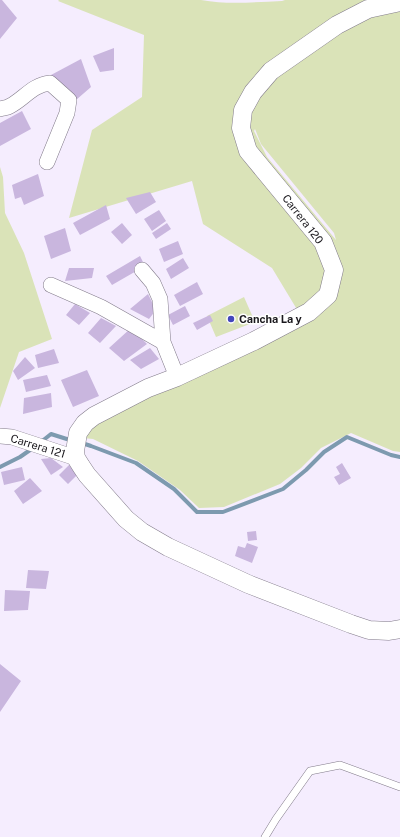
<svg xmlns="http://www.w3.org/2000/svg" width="400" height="837" font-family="'Public Sans',sans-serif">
<rect width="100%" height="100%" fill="#f5edfe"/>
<path fill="#dae3b8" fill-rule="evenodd" d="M 59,0 L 201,0 C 228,5 255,2 282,1 L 285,0 L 400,0 L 400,452 L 393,451 L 351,433 L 321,448 L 301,468 L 280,484 L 224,507 L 199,508 L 180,490 L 138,461 L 93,439 L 83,438 L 111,408 L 304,321 L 272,268 L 203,224 L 192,181 L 69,218 L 92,130 L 142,97 L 144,35 L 58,1 ZM 255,129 L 261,144 L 334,233 L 336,240 L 267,157 L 254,131 Z
M 0,167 L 3,177 L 5,213 L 24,253 L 52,339 L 19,352 L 0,408 Z
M 244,297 L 255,322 L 216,337 L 207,316 Z"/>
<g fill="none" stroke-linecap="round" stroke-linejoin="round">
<path stroke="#7d9aaf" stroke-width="4" d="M 41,442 L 51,434 L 73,441
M 82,443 L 91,446 L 136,463 L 174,489 L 197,512 L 223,512 L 283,489 L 306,470 L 324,452 L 347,437 L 391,455 L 400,457
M 0,467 L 20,457 L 33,448"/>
</g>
<path fill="#c9b6de" d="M 0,0 L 2,0 L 17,18 L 0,39 Z
M 114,48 L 114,70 L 100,72 L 93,56 Z
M 81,59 L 91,87 L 76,100 L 51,75 Z
M 22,111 L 31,129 L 0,146 L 0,123 Z
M 38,174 L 44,196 L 24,205 L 21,197 L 15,199 L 12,185 Z
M 150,192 L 156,202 L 136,214 L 126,198 Z
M 106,205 L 110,219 L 80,235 L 73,223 Z
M 159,210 L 166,221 L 152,231 L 144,219 Z
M 122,223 L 132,235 L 122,244 L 111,232 Z
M 167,223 L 171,229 L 156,239 L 152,233 Z
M 65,228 L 71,251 L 51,259 L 44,236 Z
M 178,241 L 183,254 L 164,262 L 159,249 Z
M 140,256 L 145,266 L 112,285 L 106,276 Z
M 183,258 L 189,268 L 171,279 L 166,269 Z
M 69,268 L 94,268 L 92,278 L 65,281 Z
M 197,282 L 203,294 L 180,306 L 174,295 Z
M 148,294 L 156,310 L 149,319 L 130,309 Z
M 75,304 L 90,313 L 79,325 L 66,315 Z
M 185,306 L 190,316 L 173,325 L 168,315 Z
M 210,315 L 213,321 L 197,330 L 193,323 Z
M 101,318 L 116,326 L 100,343 L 88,333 Z
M 131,328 L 147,344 L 124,361 L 109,348 Z
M 150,348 L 159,359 L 141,369 L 130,360 Z
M 54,349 L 59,363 L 38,368 L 35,355 Z
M 25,357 L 35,368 L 18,380 L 13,371 Z
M 87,370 L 99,396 L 73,407 L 61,380 Z
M 47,375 L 51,386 L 26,392 L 23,380 Z
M 51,393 L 52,407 L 23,414 L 24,398 Z
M 51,458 L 63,467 L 51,475 L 41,459 Z
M 342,463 L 351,478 L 339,485 L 334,477 L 340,474 L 336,467 Z
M 69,465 L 78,474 L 68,484 L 59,475 Z
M 22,467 L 25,480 L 4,485 L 1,472 Z
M 30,478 L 42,491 L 23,504 L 14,491 Z
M 256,531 L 257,540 L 248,541 L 247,532 Z
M 247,543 L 258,547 L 252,563 L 235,556 L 238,546 L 245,548 Z
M 28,570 L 49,571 L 46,589 L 26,588 Z
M 5,590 L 30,591 L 28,610 L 4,611 Z
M 0,664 L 21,681 L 0,712 Z"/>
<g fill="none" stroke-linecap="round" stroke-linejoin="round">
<g stroke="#827b8a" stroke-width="8">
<path id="service" d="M 265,837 L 276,819 L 310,771 L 340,765 L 400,787"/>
</g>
<g stroke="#827b8a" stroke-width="16">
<path id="minor" d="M 0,109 C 3,108 7,108 10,106 C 24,99 32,85 50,83 L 69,100 L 67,113 L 47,162
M 142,270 L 153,283 L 160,299 L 161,313 L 163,342 L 177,377
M 51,285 L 101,307 L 163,342
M 0,436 L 12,437 L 76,458"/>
</g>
<g stroke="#827b8a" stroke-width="19">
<path id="tertiary" d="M 400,2 L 368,9 L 337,25 L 271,71 L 253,92 L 243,110 L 241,128 L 248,151 L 323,242 L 334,270 L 328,295 L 309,312 L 254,341 L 177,377 L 148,388 L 94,416 L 85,423 L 78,433 L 75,451 L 76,458 L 81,466 L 87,475 L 126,519 L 142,532 L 168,547 L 248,584 L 351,624 L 369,630 L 389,631 L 400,629"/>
</g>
<use href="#service" stroke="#fff" stroke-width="7"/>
<use href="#minor" stroke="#fff" stroke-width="15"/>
<use href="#tertiary" stroke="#fff" stroke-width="18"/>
</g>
<circle fill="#4347bc" stroke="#fff" stroke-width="1.5" cx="231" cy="319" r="4"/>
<g text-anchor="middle" stroke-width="3" stroke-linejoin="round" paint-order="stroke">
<g font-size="11" fill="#1a181d" stroke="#fff">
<text transform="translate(303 219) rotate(52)" y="4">Carrera 120</text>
<text transform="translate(38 446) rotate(17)" y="4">Carrera 121</text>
</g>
<g font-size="11" font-weight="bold" fill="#1a181d" stroke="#fff" text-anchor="start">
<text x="239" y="323">Cancha La y</text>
</g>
</g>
</svg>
